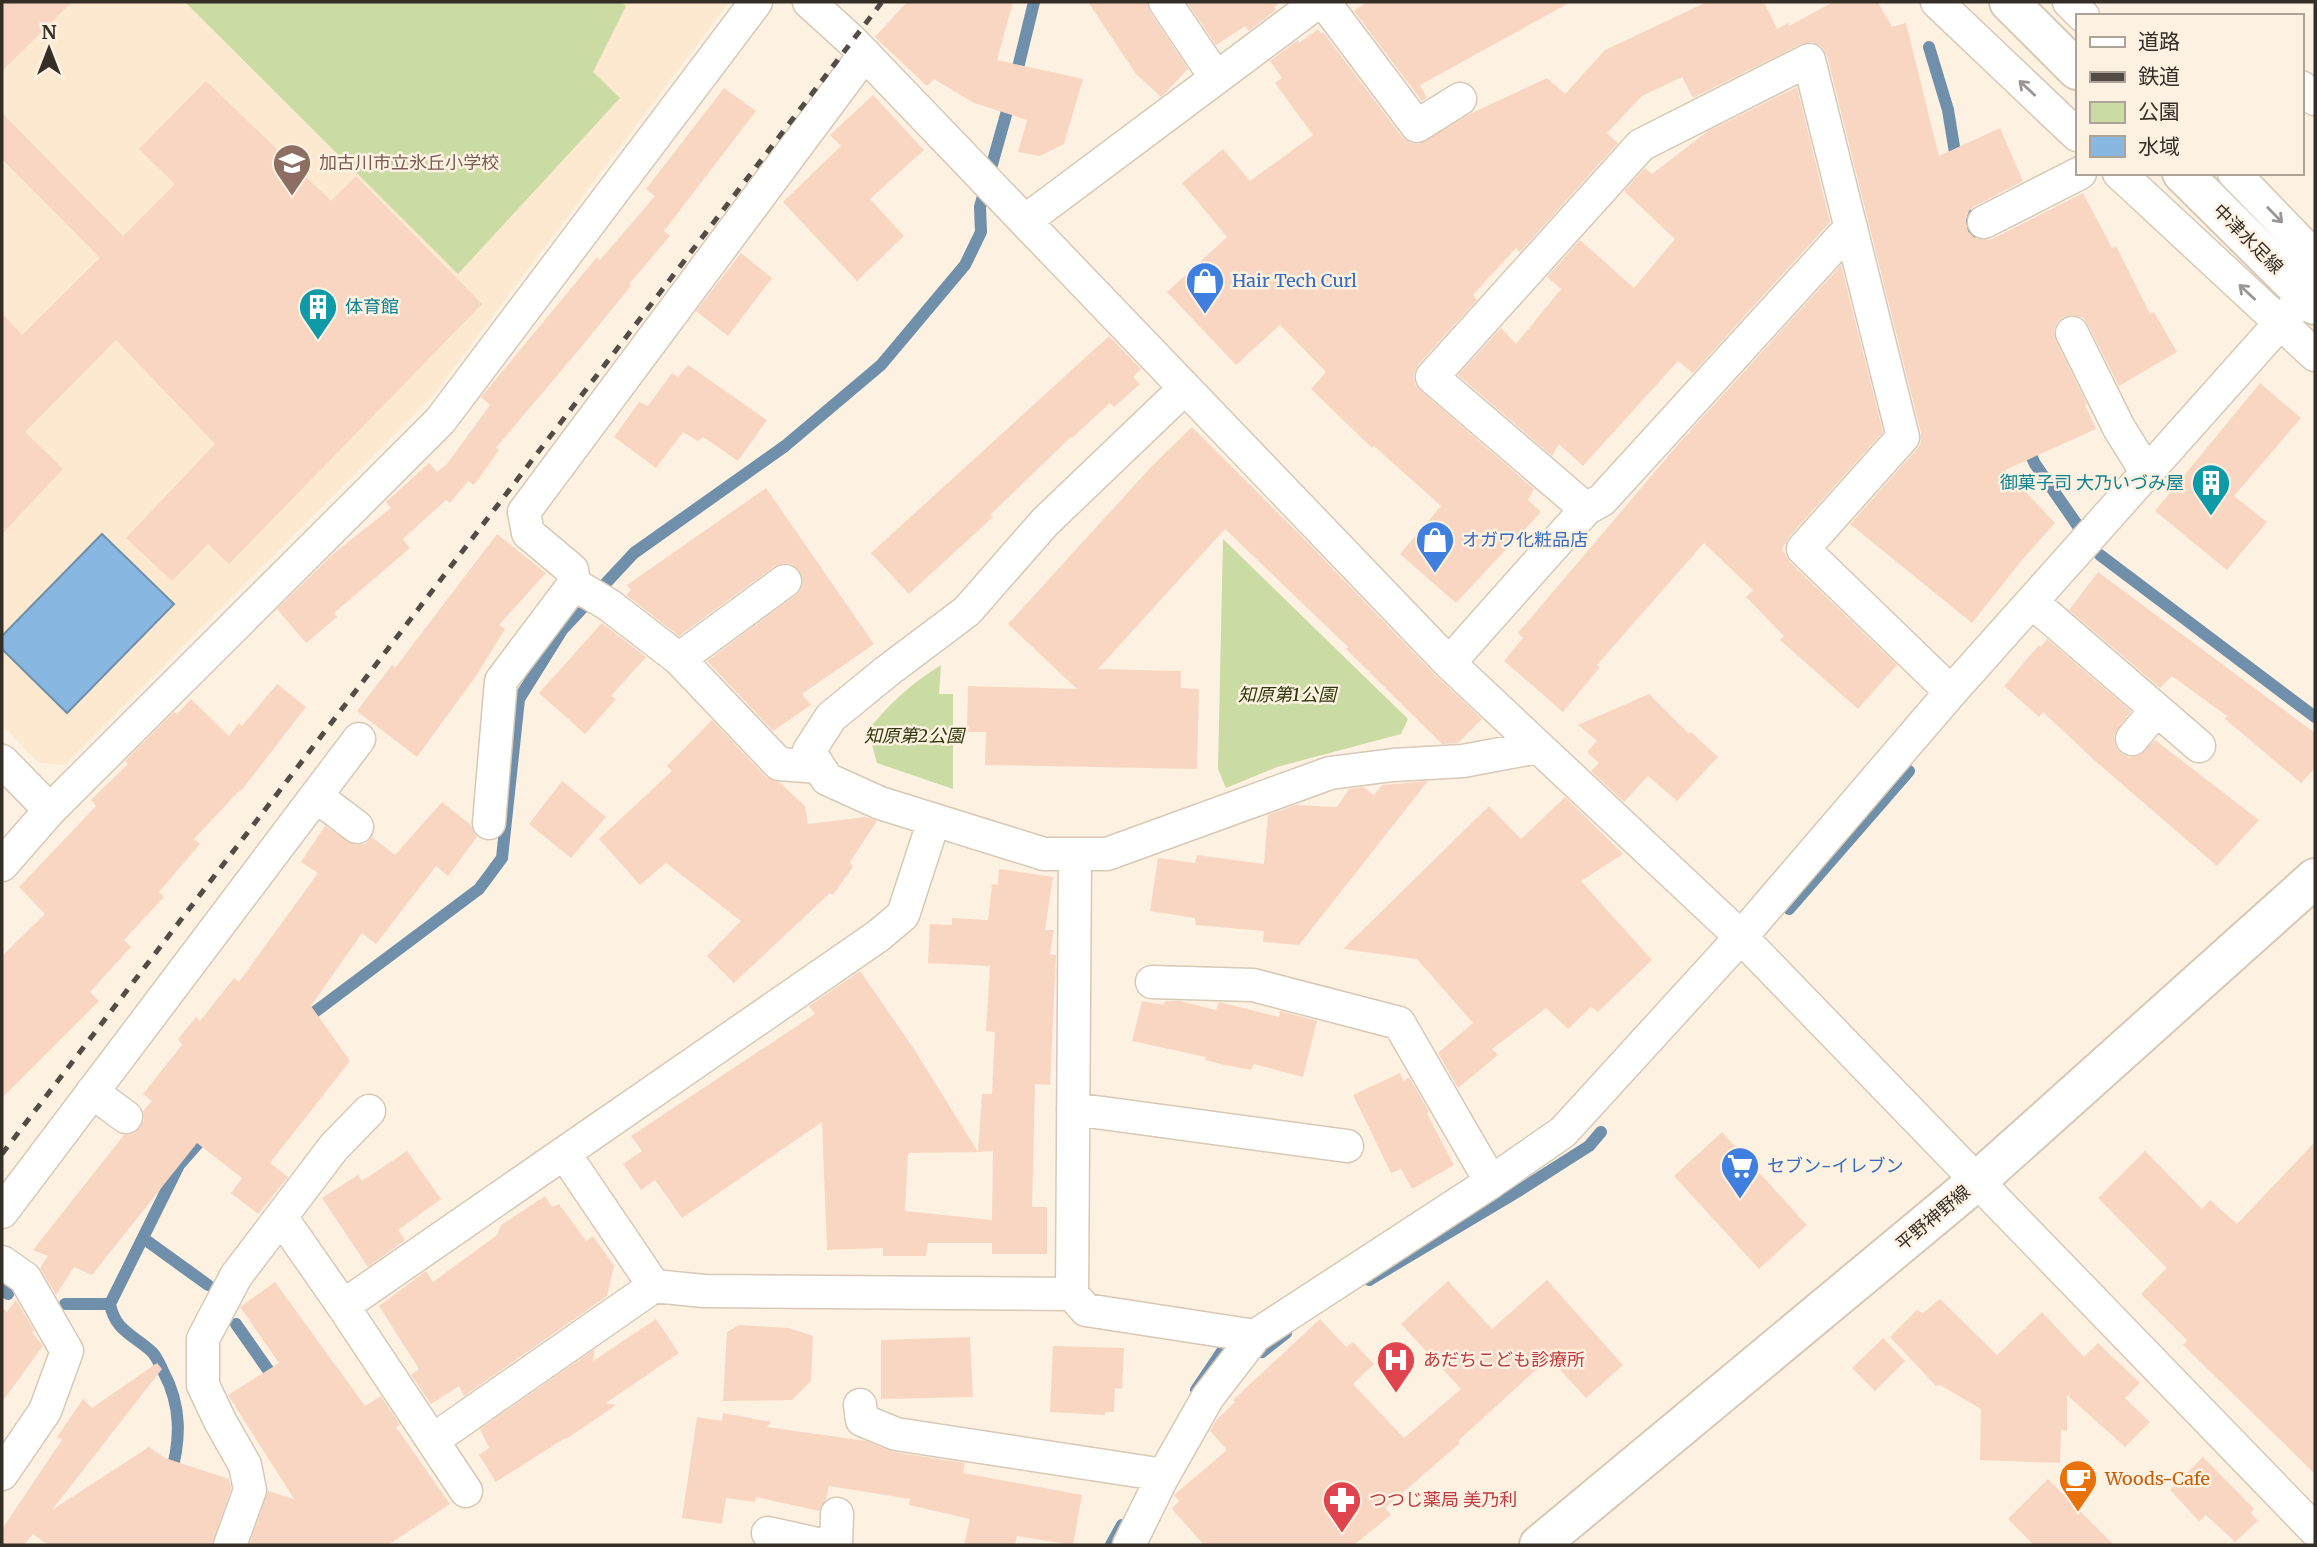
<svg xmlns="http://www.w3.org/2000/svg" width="2317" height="1547" font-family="Merriweather,'Noto Sans JP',serif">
<rect width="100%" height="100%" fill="#fdf1e2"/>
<path fill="#fce9cf" d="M 2,2 L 729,2 L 435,393 L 65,765 L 39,763 L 2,725 Z"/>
<path fill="#cbdba4" d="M 185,2 L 621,2 L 626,6 L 593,72 L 620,98 L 458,274 Z
M 1223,539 L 1408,719 L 1401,734 L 1277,767 L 1226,788 L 1218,769 Z
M 941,665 L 939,694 L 953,694 L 953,789 L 877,763 L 868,730 C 889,704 912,683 941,665 Z"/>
<path fill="#88b8e2" stroke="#6f8faa" stroke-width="2" d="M 102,534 L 174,604 L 67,713 L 2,649 L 2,636 Z"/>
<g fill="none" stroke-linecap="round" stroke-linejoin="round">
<path stroke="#6f8faa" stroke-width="12" d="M 1929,47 L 1948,110 L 1957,165
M 1015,80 L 1034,2
M 1964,204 L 1971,248
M 2026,444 L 2035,464 L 2078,526
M 2100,555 L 2315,717
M 1789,909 L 1909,771
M 304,1020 L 479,889 L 502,858 L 519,699 L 562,630 L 634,553 L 785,446 L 881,365 L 965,265 L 981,232 L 980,207 L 1011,97
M 143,1238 L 208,1285
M 1369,1280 L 1520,1190 L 1589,1146 L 1601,1132
M 2,1290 L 8,1294
M 65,1304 L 110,1304
M 236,1324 L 278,1384
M 1254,1345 L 1262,1352 L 1286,1333
M 1196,1390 L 1233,1335
M 170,1478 C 181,1440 182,1406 163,1371 C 160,1365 157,1357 152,1352 C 134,1335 115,1331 110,1304 L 179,1165 L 208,1132
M 1111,1545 L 1122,1525"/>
</g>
<path fill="#f9d6c2" d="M 2,2 L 72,2 L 2,71 Z
M 907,2 L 1013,2 L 997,60 L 1083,79 L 1064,144 L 1040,156 L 1018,152 L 1027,120 L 974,103 L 934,79 L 927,86 L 875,37 Z
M 1088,2 L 1147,2 L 1150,12 L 1188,69 L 1161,97 L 1136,74 Z
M 1187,2 L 1281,2 L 1274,7 L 1276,10 L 1249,31 L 1245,26 L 1216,45 Z
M 1367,2 L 1571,2 L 1420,85 L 1427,98 L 1422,101 L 1354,11 Z
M 1707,2 L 1764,2 L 1777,29 L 1788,23 L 1789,26 L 1833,2 L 1878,2 L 1892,27 L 1906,23 L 1939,156 L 2000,128 L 2023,181 L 1975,206 L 1969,211 L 1966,220 L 1968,231 L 1975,238 L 1984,240 L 1992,239 L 2083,193 L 2112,248 L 2116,246 L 2150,314 L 2154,312 L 2177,352 L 2119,386 L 2088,325 L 2083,318 L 2072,315 L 2063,317 L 2057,322 L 2054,331 L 2056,341 L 2087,404 L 2085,405 L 2096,429 L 2005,470 L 2024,485 L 2022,488 L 2055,523 L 2022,560 L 1972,623 L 1850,524 L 1917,449 L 1921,442 L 1921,433 L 1827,56 L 1822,47 L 1812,42 L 1801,44 L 1693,98 L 1682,77 L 1642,96 L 1607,133 L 1618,143 L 1520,252 L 1516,248 L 1473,295 L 1477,300 L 1418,365 L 1414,374 L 1415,384 L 1420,390 L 1534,489 L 1528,500 L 1541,512 L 1456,603 L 1400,554 L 1441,506 L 1374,446 L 1372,448 L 1311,389 L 1326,372 L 1280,325 L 1236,365 L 1167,292 L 1227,237 L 1182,183 L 1223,149 L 1250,181 L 1313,135 L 1275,83 L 1282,78 L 1270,61 L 1298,40 L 1299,43 L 1318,29 L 1321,34 L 1323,32 L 1402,137 L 1410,143 L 1419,144 L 1470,114 L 1547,78 L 1565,94 L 1605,50 Z
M 206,81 L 331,201 L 356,176 L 482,304 L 229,564 L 208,544 L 172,581 L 126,538 L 215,444 L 116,340 L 25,432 L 63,469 L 2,534 L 2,313 L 22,335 L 100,258 L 2,159 L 2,113 L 123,236 L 175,184 L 139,149 Z
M 1797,87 L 1830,222 L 1693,373 L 1678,361 L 1583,466 L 1559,444 L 1552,456 L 1458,375 L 1501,328 L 1516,344 L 1561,289 L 1547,277 L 1580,240 L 1634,288 L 1675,239 L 1624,191 L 1645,168 L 1652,174 L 1708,131 Z
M 724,88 L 756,111 L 664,231 L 670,236 L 629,284 L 631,286 L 582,346 L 496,448 L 499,450 L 474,485 L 468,481 L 450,503 L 446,500 L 403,539 L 410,548 L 334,613 L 337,617 L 306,643 L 277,609 L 333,554 L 391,508 L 386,502 L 429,463 L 437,472 L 447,464 L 490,405 L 481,397 L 597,257 L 600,260 L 655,196 L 646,189 Z
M 873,95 L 924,150 L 870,199 L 904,236 L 857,281 L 783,202 L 841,146 L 830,135 Z
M 741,253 L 772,278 L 728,336 L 696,311 Z
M 1841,265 L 1883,432 L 1789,537 L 1782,549 L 1790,562 L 1897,665 L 1858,709 L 1780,640 L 1784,636 L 1746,597 L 1753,590 L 1704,543 L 1597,665 L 1600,667 L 1563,712 L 1504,661 L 1523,638 L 1518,633 L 1681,441 Z
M 1109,336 L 1141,369 L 1133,377 L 1140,384 L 1114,407 L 1110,403 L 1072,438 L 1071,437 L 990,515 L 993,517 L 909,594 L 871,553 Z
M 688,365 L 767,420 L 738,461 L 703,437 L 698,441 L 683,432 L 656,468 L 614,437 L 639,402 L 648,406 L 672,373 L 678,377 Z
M 2260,383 L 2301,418 L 2234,496 L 2267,522 L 2227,570 L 2155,511 Z
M 1192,427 L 1309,544 L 1436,676 L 1482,719 L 1458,743 L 1442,744 L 1346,649 L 1348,647 L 1225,529 L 1098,669 L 1181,671 L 1181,688 L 1199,689 L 1197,769 L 985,765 L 986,732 L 967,732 L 968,686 L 1077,689 L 1008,624 L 1152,466 Z
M 766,488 L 874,644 L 802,694 L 811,705 L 773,731 L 707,661 L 796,595 L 801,589 L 803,580 L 799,570 L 792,564 L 784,563 L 775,566 L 679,636 L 626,595 L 631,590 L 627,585 Z
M 497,534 L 546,573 L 499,625 L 505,629 L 476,676 L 417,757 L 357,711 L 392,665 L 395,668 Z
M 2098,572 L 2315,733 L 2315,768 L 2301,783 L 2225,719 L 2227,716 L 2172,676 L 2160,688 L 2069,610 Z
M 602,623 L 646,657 L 611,696 L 616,699 L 585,734 L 539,693 Z
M 2047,639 L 2131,711 L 2114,735 L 2115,745 L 2120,753 L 2128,757 L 2138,756 L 2155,740 L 2259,820 L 2217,866 L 2094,760 L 2043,712 L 2039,717 L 2004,686 L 2039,645 L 2041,647 Z
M 277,684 L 306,707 L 241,791 L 240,790 L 194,839 L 200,844 L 159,892 L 164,897 L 124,940 L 131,947 L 90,992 L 99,1001 L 2,1098 L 2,956 L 45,914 L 19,887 L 96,806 L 91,800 L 128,764 L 125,761 L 174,712 L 177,714 L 191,699 L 229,736 L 239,723 L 242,726 Z
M 1649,694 L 1689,734 L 1691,732 L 1718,757 L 1677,801 L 1648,776 L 1624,802 L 1591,771 L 1599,763 L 1587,752 L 1597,741 L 1578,725 Z
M 712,720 L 766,777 L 779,782 L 805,806 L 808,824 L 866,817 L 877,821 L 850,862 L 853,867 L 833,895 L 830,893 L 734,983 L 707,956 L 741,921 L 666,863 L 640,885 L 599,839 L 672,771 L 667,766 Z
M 562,781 L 606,817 L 571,858 L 529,824 Z
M 1428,781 L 1299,945 L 1263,942 L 1264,931 L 1196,925 L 1195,918 L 1150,911 L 1158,858 L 1195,863 L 1197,855 L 1264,864 L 1268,815 L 1296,805 L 1337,807 L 1349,789 L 1363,787 L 1374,795 L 1382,785 Z
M 1565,797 L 1623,854 L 1581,881 L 1652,960 L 1598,1012 L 1591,1007 L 1568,1029 L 1546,1008 L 1492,1049 L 1498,1055 L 1458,1088 L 1438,1053 L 1473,1023 L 1417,959 L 1343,949 L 1489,806 L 1521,839 Z
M 442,802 L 471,825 L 477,837 L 448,876 L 436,866 L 376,944 L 362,933 L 311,1006 L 350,1061 L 270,1163 L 288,1177 L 258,1214 L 231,1193 L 242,1178 L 197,1143 L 92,1275 L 74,1267 L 56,1295 L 40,1268 L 48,1256 L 33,1250 L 124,1135 L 133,1134 L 140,1128 L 144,1120 L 143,1111 L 152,1101 L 143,1094 L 182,1045 L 178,1039 L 196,1017 L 200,1021 L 234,978 L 239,982 L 318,873 L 301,862 L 325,826 L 354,845 L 365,844 L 372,837 L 395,855 Z
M 999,869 L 1053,877 L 1045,930 L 1054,930 L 1050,954 L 1056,955 L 1050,1085 L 1035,1084 L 1032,1207 L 1047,1207 L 1047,1254 L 992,1254 L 992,1243 L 928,1243 L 926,1256 L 883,1256 L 883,1248 L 827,1250 L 822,1122 L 682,1218 L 655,1180 L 641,1190 L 623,1164 L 642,1151 L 631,1136 L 815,1014 L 809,1006 L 860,971 L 914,1049 L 978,1152 L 908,1153 L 905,1211 L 992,1220 L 993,1151 L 978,1152 L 982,1094 L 992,1094 L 995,1032 L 986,1031 L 990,966 L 928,963 L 930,924 L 952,925 L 952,918 L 988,920 L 992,884 L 998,885 Z
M 1142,1001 L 1163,1005 L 1165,1001 L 1180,1001 L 1216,1010 L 1219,1002 L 1279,1017 L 1280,1011 L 1317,1021 L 1303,1077 L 1254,1064 L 1251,1070 L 1221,1064 L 1205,1060 L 1206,1057 L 1132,1041 Z
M 1400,1073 L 1404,1081 L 1409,1077 L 1429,1112 L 1427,1114 L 1454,1165 L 1412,1189 L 1401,1169 L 1391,1173 L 1353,1095 Z
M 1722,1132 L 1807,1225 L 1759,1269 L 1674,1176 Z
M 2315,1142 L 2315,1474 L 2183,1345 L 2187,1340 L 2141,1294 L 2167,1268 L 2098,1198 L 2145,1151 L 2202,1209 L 2210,1200 L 2237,1224 Z
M 407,1151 L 441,1199 L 398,1230 L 405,1240 L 368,1267 L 322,1198 L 358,1175 L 362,1181 Z
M 545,1196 L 552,1207 L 559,1204 L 586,1241 L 593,1236 L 614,1266 L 607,1296 L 464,1396 L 459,1386 L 431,1404 L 411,1375 L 419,1369 L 379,1306 L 426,1271 L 433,1282 L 497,1235 L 501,1225 Z
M 1547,1280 L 1623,1365 L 1586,1398 L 1549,1358 L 1458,1441 L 1460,1443 L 1385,1508 L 1391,1515 L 1354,1545 L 1204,1545 L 1172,1509 L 1179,1501 L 1174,1495 L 1227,1450 L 1210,1431 L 1217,1419 L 1235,1402 L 1233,1400 L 1320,1319 L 1346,1347 L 1353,1342 L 1374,1364 L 1353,1384 L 1404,1438 L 1461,1389 L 1401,1324 L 1448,1281 L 1492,1329 Z
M 275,1282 L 365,1406 L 381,1396 L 400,1425 L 396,1427 L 450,1504 L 388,1545 L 249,1545 L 268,1491 L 294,1499 L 228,1395 L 279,1363 L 240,1307 Z
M 1940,1299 L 1997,1355 L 2042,1312 L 2084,1357 L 2098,1343 L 2140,1383 L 2125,1398 L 2150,1422 L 2125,1447 L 2067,1395 L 2067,1431 L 2061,1430 L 2060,1463 L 1980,1460 L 1981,1409 L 1940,1385 L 1936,1386 L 1890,1337 L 1917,1310 L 1923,1313 Z
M 16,1300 L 34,1330 L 32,1332 L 43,1346 L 2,1402 L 2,1307 L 7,1312 Z
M 656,1319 L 679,1353 L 606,1403 L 616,1405 L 566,1439 L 565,1438 L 496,1482 L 479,1455 L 489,1448 L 480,1429 L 595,1349 L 593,1361 Z
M 739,1325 L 789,1328 L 813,1336 L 811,1381 L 792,1400 L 723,1401 L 727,1332 Z
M 970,1337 L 973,1397 L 881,1399 L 881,1340 Z
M 1883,1338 L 1905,1361 L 1875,1391 L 1852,1368 Z
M 1053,1346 L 1124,1348 L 1122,1389 L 1115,1388 L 1114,1412 L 1105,1412 L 1105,1415 L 1050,1412 Z
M 157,1363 L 162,1369 L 52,1510 L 149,1447 L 165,1458 L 229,1479 L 231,1489 L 212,1545 L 48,1545 L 33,1534 L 24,1545 L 2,1545 L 2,1529 L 62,1440 L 57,1437 L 83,1399 L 92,1408 Z
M 723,1413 L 771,1422 L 767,1427 L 866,1441 L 893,1452 L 965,1463 L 963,1473 L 1082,1495 L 1073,1545 L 1017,1536 L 1015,1545 L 964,1545 L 970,1519 L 909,1505 L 910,1499 L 829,1486 L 826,1500 L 819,1511 L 756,1497 L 755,1502 L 726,1498 L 722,1524 L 682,1518 L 697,1417 L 722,1421 Z
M 2203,1457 L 2254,1509 L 2251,1513 L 2258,1521 L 2235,1542 L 2206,1515 L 2199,1521 L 2170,1490 Z
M 2048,1479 L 2114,1545 L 2034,1545 L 2008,1519 Z"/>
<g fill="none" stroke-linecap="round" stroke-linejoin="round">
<g stroke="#d7c9b6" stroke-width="35">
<path id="minor" d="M 809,2 L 852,41 L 1449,663 L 1741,937 L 2315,1530
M 1165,2 L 1216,78
M 1324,2 L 1417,126 L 1460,99
M 1937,2 L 2077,135
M 2069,2 L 2083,16
M 2301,87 L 2315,99
M 2119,173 L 2315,355
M 2234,173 L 2315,257
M 1025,221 L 1318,2
M 1984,222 L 2080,173
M 2072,333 L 2119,428 L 2147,473
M 1185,388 L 1045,522 L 967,611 L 886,672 L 831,717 L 809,751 L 827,779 L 880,803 L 1044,854 L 1107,854 L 1330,773 L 1393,765 L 1463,761 L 1538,747
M 1586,509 L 1602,500 L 1851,227
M 574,584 L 609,605 L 679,659 L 779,764 L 819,767
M 2032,602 L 2199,746
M 679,659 L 785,581
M 1449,663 L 1586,509 L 1432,377 L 1641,145 L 1809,60 L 1903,437 L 1803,549 L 1951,692
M 2132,739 L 2155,711
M 2,761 L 50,810
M 316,796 L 357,827
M 489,823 L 501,681 L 574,584 L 572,570 L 528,533 L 524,512 L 865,54
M 2,865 L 50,810 L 440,421 L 756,2
M 1152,982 L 1253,985 L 1399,1023 L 1491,1182
M 92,1092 L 126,1117
M 1073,1109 L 1347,1146
M 564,1153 L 654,1286
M 2,1212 L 359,739
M 281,1217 L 343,1306 L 466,1491
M 2,1262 L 25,1278 L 67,1351 L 45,1411 L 2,1474
M 1072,1294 L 1075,854
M 343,1306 L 878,936 L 903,915 L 934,820
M 860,1405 L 862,1420 L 896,1434 L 1164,1475
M 433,1440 L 654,1286 L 704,1291 L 1072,1294 L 1086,1310 L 1255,1336
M 768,1533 L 822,1545
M 230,1545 L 250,1490 L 245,1465 L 220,1421 L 203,1385 L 203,1339 L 236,1276 L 334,1147 L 369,1111
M 836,1545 L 837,1514
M 1129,1545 L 1162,1478 L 1208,1397 L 1255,1336 L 1491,1182 L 1563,1132 L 1741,937 L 1951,692 L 2315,284"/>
</g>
<g stroke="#d7c9b6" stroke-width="42">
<path id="tertiary" d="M 2009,2 L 2077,70
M 2182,173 L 2315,305
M 1539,1545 L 1977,1181 L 2315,878"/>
</g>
<use href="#minor" stroke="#fff" stroke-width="32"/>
<use href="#tertiary" stroke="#fff" stroke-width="38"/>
<path stroke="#534c44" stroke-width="5" stroke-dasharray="9 9" stroke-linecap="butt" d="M 2,1154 L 882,2"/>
</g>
<defs><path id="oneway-shaft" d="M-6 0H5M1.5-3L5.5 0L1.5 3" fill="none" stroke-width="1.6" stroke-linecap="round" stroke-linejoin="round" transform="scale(1.75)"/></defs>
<g stroke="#9a9693">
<use href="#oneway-shaft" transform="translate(2027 88) rotate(-137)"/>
<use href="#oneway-shaft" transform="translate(2275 215) rotate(46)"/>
<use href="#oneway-shaft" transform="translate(2247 292) rotate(-137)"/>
</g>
<defs>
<g id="school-pin" transform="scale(2.0125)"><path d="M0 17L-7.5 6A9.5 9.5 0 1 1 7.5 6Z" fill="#8d6e63" stroke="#fdf1e2"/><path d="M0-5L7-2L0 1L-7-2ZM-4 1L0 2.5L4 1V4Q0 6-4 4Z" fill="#fff"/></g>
<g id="shop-pin" transform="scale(2.0125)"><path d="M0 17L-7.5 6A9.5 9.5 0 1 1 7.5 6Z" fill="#3f7fe0" stroke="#fdf1e2"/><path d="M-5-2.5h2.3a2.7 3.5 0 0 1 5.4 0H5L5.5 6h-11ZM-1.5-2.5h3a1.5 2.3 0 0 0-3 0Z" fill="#fff"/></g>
<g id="building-pin" transform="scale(2.0125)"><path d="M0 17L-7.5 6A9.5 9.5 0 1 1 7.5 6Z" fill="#0f9aa8" stroke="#fdf1e2"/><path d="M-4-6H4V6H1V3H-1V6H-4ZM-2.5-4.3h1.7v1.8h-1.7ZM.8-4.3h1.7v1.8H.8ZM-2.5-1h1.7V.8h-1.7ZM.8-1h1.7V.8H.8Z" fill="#fff"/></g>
<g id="supermarket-pin" transform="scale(2.0125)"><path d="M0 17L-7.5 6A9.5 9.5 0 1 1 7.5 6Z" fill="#3f7fe0" stroke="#fdf1e2"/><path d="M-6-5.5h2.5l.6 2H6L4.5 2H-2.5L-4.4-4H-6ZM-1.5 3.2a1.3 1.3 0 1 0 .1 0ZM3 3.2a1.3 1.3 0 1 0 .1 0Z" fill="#fff"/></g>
<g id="hospital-pin" transform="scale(2.0125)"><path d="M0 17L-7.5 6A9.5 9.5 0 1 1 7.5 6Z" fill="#e0444e" stroke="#fdf1e2"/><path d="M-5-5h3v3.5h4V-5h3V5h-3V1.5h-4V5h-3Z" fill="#fff"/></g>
<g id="cafe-pin" transform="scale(2.0125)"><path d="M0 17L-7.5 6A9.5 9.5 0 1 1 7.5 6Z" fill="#e8710a" stroke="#fdf1e2"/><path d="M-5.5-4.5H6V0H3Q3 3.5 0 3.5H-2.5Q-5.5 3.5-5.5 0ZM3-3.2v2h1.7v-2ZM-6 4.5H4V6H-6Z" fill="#fff"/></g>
<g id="pharmacy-pin" transform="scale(2.0125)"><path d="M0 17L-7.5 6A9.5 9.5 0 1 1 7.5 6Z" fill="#e0444e" stroke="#fdf1e2"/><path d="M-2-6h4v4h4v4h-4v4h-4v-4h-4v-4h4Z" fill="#fff"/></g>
</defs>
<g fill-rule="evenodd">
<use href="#school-pin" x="292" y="163"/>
<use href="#shop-pin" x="1205" y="281"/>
<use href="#building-pin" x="318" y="307"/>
<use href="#building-pin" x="2211" y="483"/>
<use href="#shop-pin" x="1435" y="540"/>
<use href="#supermarket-pin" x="1740" y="1166"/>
<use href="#hospital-pin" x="1396" y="1360"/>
<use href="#cafe-pin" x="2078" y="1479"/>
<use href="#pharmacy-pin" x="1342" y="1500"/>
</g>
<g text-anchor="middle" stroke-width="5" stroke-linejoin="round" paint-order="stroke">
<g font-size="18" fill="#785e54" stroke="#fdf1e2" text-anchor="start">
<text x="319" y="169">加古川市立氷丘小学校</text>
</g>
<g font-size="18" fill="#342e27" stroke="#fdf1e2">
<text transform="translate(2248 239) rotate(45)" y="6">中津水足線</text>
<text transform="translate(1933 1218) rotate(-40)" y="6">平野神野線</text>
</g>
<g font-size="18" fill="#366cbe" stroke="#fdf1e2" text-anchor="start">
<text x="1232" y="287">Hair Tech Curl</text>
<text x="1462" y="546">オガワ化粧品店</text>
<text x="1767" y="1172">セブン-イレブン</text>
</g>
<g font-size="18" fill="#0d838f" stroke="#fdf1e2" text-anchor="start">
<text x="345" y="313">体育館</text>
<text x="2184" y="489" text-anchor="end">御菓子司 大乃いづみ屋</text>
</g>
<g font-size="18" font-style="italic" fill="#2f390d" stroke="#fdf1e2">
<text x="1287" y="701">知原第1公園</text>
<text x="914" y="742">知原第2公園</text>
</g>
<g font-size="18" fill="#be3a42" stroke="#fdf1e2" text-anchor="start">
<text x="1423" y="1366">あだちこども診療所</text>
<text x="1369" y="1506">つつじ薬局 美乃利</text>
</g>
<g font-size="18" fill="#c56008" stroke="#fdf1e2" text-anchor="start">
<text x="2105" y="1485">Woods-Cafe</text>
</g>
</g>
<rect width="2317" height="1547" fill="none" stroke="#342e27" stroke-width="7"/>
<rect x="2076" y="14" width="228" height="161" fill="#fdf1e2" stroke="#ada397" stroke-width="2"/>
<rect x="2090" y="37" width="35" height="10" fill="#ffffff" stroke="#ada397" stroke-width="2"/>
<text x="2138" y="49" font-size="21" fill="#342e27">道路</text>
<rect x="2090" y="72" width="35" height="10" fill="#534c44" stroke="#ada397" stroke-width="2"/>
<text x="2138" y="84" font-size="21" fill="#342e27">鉄道</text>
<rect x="2090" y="102" width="35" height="21" fill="#cbdba4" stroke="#ada397" stroke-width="2"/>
<text x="2138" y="119" font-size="21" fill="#342e27">公園</text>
<rect x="2090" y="136" width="35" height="21" fill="#88b8e2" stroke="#ada397" stroke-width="2"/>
<text x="2138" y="154" font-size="21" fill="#342e27">水域</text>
<g transform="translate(49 49)" stroke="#fdf1e2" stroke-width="5" paint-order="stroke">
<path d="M0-5L12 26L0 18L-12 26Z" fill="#342e27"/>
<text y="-10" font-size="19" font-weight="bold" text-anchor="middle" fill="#342e27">N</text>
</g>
</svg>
